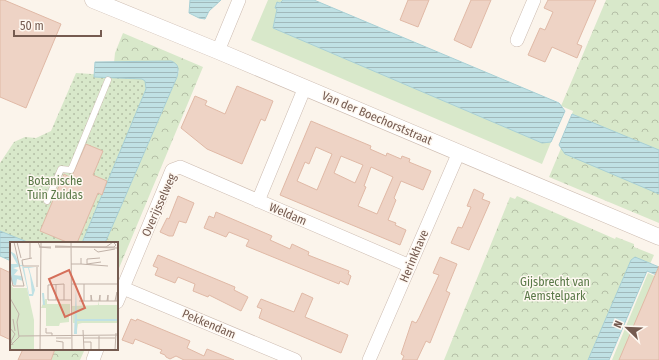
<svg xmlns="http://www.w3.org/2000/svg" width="659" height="360" font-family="'Fira Sans Condensed',sans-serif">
<defs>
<pattern id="forest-crowns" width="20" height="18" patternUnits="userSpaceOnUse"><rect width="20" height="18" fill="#d8e8ca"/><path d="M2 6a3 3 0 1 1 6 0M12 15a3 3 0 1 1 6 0" fill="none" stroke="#b4bfa6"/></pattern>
<pattern id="garden-dots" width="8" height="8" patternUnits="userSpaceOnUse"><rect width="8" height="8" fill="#d8e8ca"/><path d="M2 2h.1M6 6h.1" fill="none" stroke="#b4bfa6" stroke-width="1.8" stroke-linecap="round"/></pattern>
<pattern id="water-rules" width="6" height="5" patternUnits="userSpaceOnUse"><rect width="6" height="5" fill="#c0e1e4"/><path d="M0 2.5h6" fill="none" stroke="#a1b9bb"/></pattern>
</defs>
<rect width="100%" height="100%" fill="#fbf4eb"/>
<path fill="#d8e8ca" d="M 268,0 L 283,0 L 280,3 L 277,2 L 275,8 L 277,9 L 273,28 L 542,143 L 551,142 L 542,164 L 251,40 Z
M 648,273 L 659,278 L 659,360 L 612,360 Z"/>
<path fill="url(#forest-crowns)" d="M 606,0 L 659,0 L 659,223 L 549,177 L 575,115 L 572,114 L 573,111 L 561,106 Z
M 123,33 L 203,67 L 117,273 L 117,243 L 105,243 L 177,77 L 179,71 L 171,61 L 114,63 L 115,53 Z
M 517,196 L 615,239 L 616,237 L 634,244 L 634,247 L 654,255 L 608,360 L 444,360 L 510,197 L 515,199 Z
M 55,349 L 85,349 L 80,360 L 51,360 Z"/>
<path fill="url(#garden-dots)" d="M 148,69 L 157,86 L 90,243 L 27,243 L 0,232 L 0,163 L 14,142 L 25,137 L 36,138 L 51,131 L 76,73 L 107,75 Z"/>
<path fill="url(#water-rules)" stroke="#a8d0d5" d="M 190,0 L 221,0 L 209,11 L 205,19 L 199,18 L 189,13 Z
M 283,0 L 314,0 L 559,103 L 565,111 L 551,142 L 542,143 L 273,28 L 277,9 L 275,8 L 277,2 L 280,3 Z
M 171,61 C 179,64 179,69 177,77 L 105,243 L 82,243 L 146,89 L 145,81 L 142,79 L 94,77 L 95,62 Z
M 572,114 L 659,150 L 659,194 L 565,154 L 559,145 Z
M 0,231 L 30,243 L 11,243 L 11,261 L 0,256 Z
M 635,257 L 659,267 L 659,276 L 647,271 L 609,360 L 588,360 L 631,260 Z"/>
<path fill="#eed3c5" stroke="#e0b9a6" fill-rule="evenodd" d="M 0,0 L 4,0 L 61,24 L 26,108 L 0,97 Z
M 408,0 L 429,0 L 418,27 L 400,20 Z
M 471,0 L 491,0 L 471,48 L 454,40 Z
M 548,0 L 596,0 L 577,44 L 582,46 L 577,58 L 552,47 L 545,62 L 528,55 L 540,28 L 545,30 L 553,12 L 544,8 Z
M 237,86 L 273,101 L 265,121 L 261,119 L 242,164 L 207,149 L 181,128 L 195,96 L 207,101 L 205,105 L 225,114 Z
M 311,121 L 371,146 L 370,149 L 386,156 L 387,153 L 401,159 L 402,156 L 410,159 L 409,162 L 431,171 L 423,190 L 401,181 L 394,198 L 396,200 L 388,220 L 396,223 L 395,225 L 406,230 L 400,245 L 280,195 ZM 316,147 L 332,154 L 317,190 L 297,181 L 305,162 L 309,164 ZM 341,156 L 363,165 L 355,183 L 334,173 ZM 371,167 L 393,177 L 377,214 L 358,206 L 366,187 L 364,186 Z
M 86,144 L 103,151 L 93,175 L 107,181 L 102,195 L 98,193 L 77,243 L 69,243 L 40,231 L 64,174 L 71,178 Z
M 474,189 L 484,194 L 482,199 L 490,202 L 469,250 L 451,243 L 458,227 L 462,228 L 471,207 L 467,206 Z
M 178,196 L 194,203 L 186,223 L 179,221 L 173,236 L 169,236 L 160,232 L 167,218 L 169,219 Z
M 216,212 L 272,236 L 270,240 L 290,249 L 292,244 L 309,252 L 308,255 L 349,271 L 348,274 L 351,276 L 348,285 L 340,281 L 339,284 L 246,246 L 249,240 L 229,232 L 226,237 L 204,228 L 209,216 L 214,218 Z
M 158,255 L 235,287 L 234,290 L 248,297 L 241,311 L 209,295 L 208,297 L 193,291 L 195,284 L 178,277 L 175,283 L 155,275 L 158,268 L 153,266 Z
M 440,257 L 457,264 L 446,291 L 450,293 L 430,343 L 426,341 L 417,360 L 402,360 L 404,356 L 401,354 L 412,321 L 416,323 L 419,318 L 439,275 L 433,273 Z
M 659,266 L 659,360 L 619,360 Z
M 0,268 L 11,273 L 11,340 L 0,335 Z
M 302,293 L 313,298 L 305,317 L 348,335 L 341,353 L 259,318 L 262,309 L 257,307 L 261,299 L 294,312 Z
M 131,319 L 136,321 L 137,319 L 190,341 L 187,348 L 204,356 L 207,349 L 234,360 L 184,360 L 176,356 L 170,359 L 166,357 L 165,355 L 160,353 L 162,350 L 135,339 L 133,344 L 122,340 Z
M 23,349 L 55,349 L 51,360 L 18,360 Z"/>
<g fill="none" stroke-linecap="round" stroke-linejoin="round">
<g stroke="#cdbcb1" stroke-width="7">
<path id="service" d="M 47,201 L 61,169 L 71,170 L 108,80"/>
</g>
<g stroke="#cdbcb1" stroke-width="14">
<path id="minor" d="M 517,40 L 534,0
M 218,51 L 239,0
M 258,201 L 305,87
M 123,288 L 295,360
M 117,302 L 172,170 L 180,167 L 410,266
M 93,360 L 97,349
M 369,360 L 459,152"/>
</g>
<g stroke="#cdbcb1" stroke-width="17">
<path id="tertiary" d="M 93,0 L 218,51 L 659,237"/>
</g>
<use href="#service" stroke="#fff" stroke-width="6"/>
<use href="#minor" stroke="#fff" stroke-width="13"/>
<use href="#tertiary" stroke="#fff" stroke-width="16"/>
</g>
<g text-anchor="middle" stroke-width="3" stroke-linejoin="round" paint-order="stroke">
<g font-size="12" fill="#755b50" stroke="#fef8f1">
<text transform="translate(377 118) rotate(23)" y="4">Van der Boechorststraat</text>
<text transform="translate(159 205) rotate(-66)" y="4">Overijsselweg</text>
<text transform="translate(288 214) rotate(23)" y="4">Weldam</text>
<text transform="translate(414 256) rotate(-67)" y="4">Herinkhave</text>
<text transform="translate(209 324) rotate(23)" y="4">Pekkendam</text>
</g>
<g font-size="12" fill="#5a7948" stroke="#fef8f1">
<text x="55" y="185">Botanische<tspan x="55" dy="14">Tuin Zuidas</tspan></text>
<text x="555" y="286">Gijsbrecht van<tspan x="555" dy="14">Aemstelpark</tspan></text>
</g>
</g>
<g transform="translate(10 242)">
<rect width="108" height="108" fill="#fbf4eb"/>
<path d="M 36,72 L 59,72 L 59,80 L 50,81 L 49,84 L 36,84 Z" fill="#d8e8ca"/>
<path d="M 0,40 L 3,46 L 17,46 L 24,78 L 24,108 L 0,108 ZM 35,57 L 37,57 L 37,62 L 60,62 L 60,72 L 36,72 L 36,66 L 31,66 ZM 88,59 L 89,63 L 108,63 L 108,81 L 72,81 L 68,82 L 67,88 L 67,81 L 63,81 L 62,64 L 88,63 Z" fill="#d8e8ca"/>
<path d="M 0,9 L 5,12 L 10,23 L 12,23 L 11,17 L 13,25 L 25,25 L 19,26 L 25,48 L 23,54 L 19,54 L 12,24 L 3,26 L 8,28 L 4,33 L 12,34 L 13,39 L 7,37 L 6,43 L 4,43 L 0,37 L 0,22 L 7,22 ZM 14,26 L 18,26 L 20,33 L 22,52 L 19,52 ZM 66,44 L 67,77 L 108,77 L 108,79 L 67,79 L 67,92 L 64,92 Z" fill="#c0e1e4" fill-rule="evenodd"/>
<path fill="none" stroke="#c0e1e4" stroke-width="2" d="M 33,51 L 34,63"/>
<path fill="none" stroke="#c1b2a8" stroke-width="1" d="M 7,0 L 11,16M 20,0 L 20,16M 28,0 L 30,5 L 41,5M 61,0 L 62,108M 45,4 L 108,6M 29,5 L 41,6M 45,5 L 96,5 L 103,0 L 106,3 L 104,5 L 45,5M 84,7 L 88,10 L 105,7M 22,16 L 12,18 L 13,24 L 29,24M 61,22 L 71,22 L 71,16M 71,22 L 98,24M 77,22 L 91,20M 77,23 L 77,17 L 90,16M 27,25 L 27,45M 0,30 L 3,44 L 14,44 L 4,0M 46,42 L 46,58M 62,42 L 108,42M 0,56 L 9,72M 54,58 L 54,42 L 38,43 L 38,58 L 62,58M 69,59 L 108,59M 74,59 L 74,42M 81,59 L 81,53 L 82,59M 89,59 L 90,53 L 90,59M 97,59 L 98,53 L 98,59M 105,59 L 107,50 L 107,59M 3,77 L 5,89M 0,86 L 5,92 L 1,99 L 3,103M 36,86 L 36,91 L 42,91 L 42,94M 73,88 L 74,108M 9,94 L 108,93M 89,94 L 89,108M 46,96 L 61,96M 74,96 L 105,96M 46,99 L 53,100 L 53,108M 74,100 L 81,100 L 81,108M 0,104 L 9,95 L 7,80 L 9,72M 30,108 L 31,0M 105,108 L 106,91"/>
<path fill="#d56f5a" fill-opacity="0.15" stroke="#d56f5a" stroke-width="2" d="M 59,28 L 75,66 L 55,75 L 39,37 Z"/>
<rect width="108" height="108" fill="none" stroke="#755b50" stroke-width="2"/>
</g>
<g transform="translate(627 328) rotate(293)" stroke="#fef8f1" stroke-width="3" paint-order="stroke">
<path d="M0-3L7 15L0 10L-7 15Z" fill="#755b50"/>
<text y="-6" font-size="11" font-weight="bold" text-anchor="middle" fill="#755b50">N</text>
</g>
<path d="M14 30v6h87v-6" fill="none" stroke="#755b50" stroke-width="2"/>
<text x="20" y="30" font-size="12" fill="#755b50" stroke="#fef8f1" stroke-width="3" paint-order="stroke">50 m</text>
</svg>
